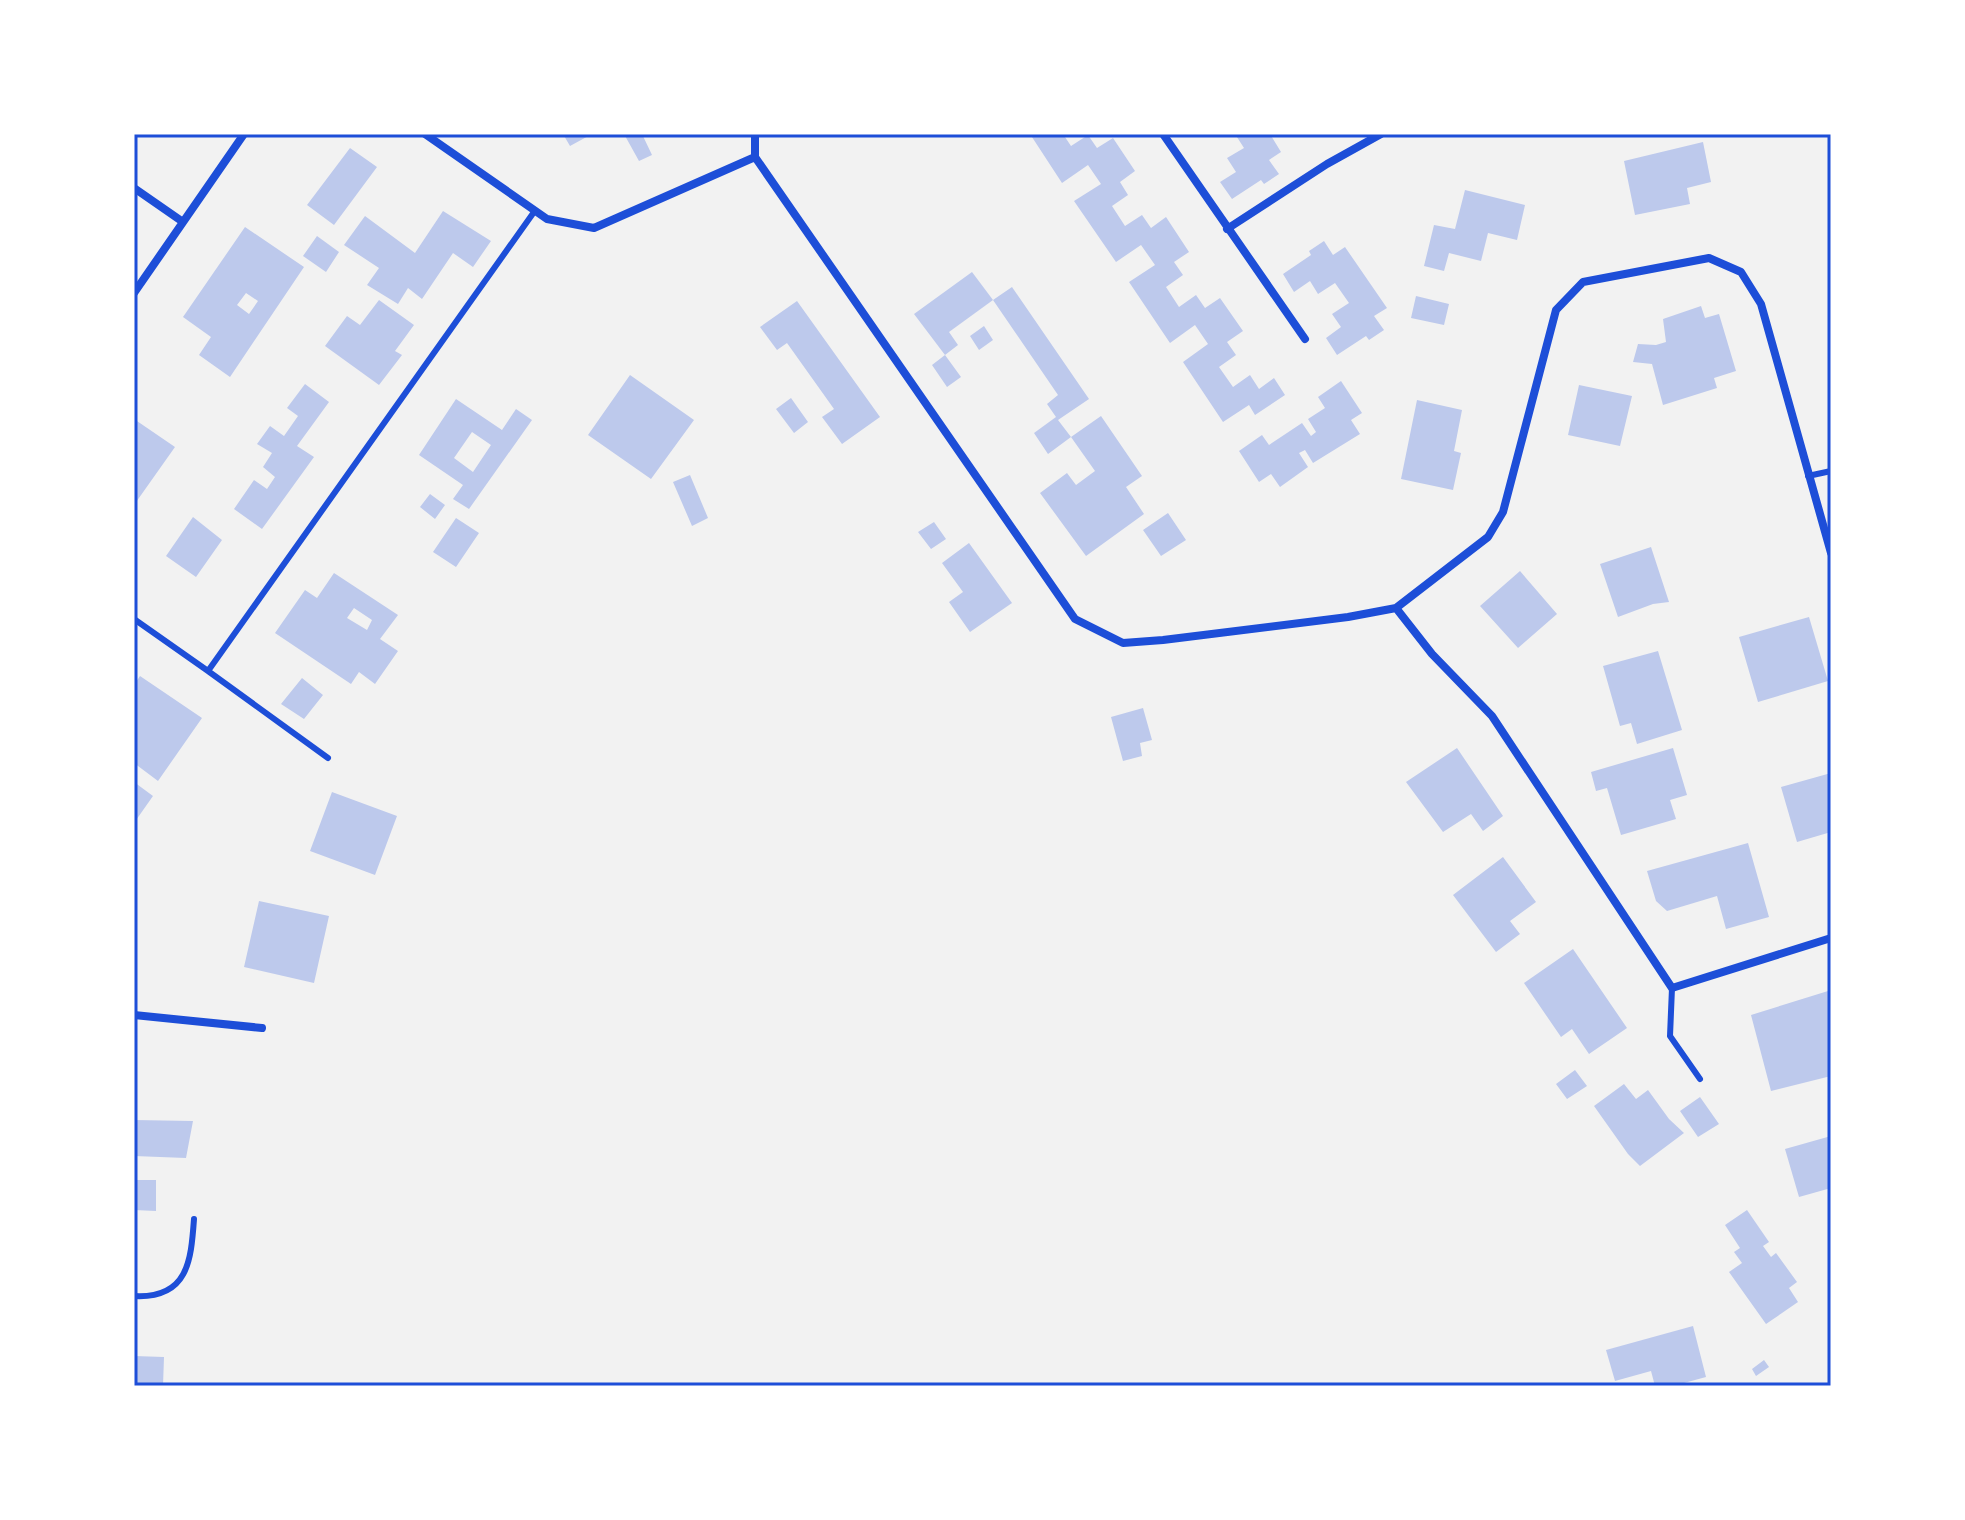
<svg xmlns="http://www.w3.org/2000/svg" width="1965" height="1520" font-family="'Crimson Pro',serif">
<rect width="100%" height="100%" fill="#f2f2f2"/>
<path fill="#bdc9ec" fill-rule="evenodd" d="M 563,134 L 592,134 L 570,146 Z
M 624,134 L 642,134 L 652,155 L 639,161 Z
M 1030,134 L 1063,134 L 1071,146 L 1088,135 L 1097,148 L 1113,138 L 1135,171 L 1120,182 L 1128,195 L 1112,206 L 1125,226 L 1142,215 L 1151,228 L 1166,217 L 1189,252 L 1174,262 L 1183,275 L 1166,287 L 1179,307 L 1196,295 L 1205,308 L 1220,298 L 1243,331 L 1227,342 L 1236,355 L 1219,367 L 1233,387 L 1250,375 L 1259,389 L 1274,378 L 1285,395 L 1255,415 L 1249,405 L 1223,422 L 1183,362 L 1208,344 L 1195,325 L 1170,343 L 1129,282 L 1155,265 L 1141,245 L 1116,262 L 1074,201 L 1101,184 L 1088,165 L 1062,183 Z
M 1235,134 L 1270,134 L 1281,152 L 1269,160 L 1279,174 L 1264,184 L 1261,180 L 1232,199 L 1220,182 L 1236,172 L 1227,158 L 1244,148 Z
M 1703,142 L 1711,182 L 1687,188 L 1690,204 L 1635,215 L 1624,161 Z
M 350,148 L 377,167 L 334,225 L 307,205 Z
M 1465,190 L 1525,205 L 1517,240 L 1488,233 L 1481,261 L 1449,253 L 1444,271 L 1424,266 L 1434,225 L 1455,229 Z
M 443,211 L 491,241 L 473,267 L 453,253 L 422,299 L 408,288 L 398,304 L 367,285 L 379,268 L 344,245 L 365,216 L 415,253 Z
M 245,227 L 304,267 L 230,377 L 199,355 L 211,337 L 183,317 ZM 246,293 L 258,301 L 249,314 L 237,305 Z
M 317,236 L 339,252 L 326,272 L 303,256 Z
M 1324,241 L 1333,255 L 1345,247 L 1387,308 L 1374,316 L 1384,330 L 1369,340 L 1366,336 L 1337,355 L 1326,338 L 1341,327 L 1332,314 L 1349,303 L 1335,283 L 1318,294 L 1310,281 L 1294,292 L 1283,274 L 1311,255 L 1309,251 Z
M 972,272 L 993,300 L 949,332 L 958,345 L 945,355 L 914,314 Z
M 1012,287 L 1089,399 L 1058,420 L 1071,437 L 1101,416 L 1142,476 L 1126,487 L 1144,514 L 1086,556 L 1040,493 L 1067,473 L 1076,485 L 1095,471 L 1071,437 L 1048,454 L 1034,433 L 1056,417 L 1047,404 L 1058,395 L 993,300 Z
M 1416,296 L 1449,304 L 1444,325 L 1411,318 Z
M 379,300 L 414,325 L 395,351 L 402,355 L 379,385 L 325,346 L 347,316 L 360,325 Z
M 797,301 L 880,417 L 842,444 L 822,417 L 834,409 L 787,343 L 777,350 L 760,327 Z
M 1701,306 L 1705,318 L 1719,314 L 1736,371 L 1714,378 L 1717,388 L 1663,405 L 1652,364 L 1633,362 L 1638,344 L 1656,345 L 1666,342 L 1663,319 Z
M 984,326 L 993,340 L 979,350 L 970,336 Z
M 945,355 L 961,377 L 947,387 L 932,365 Z
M 630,375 L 694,420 L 651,479 L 588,435 Z
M 1341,381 L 1362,413 L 1351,420 L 1360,434 L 1313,463 L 1305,450 L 1299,453 L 1308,467 L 1280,487 L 1271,474 L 1259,482 L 1239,451 L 1262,435 L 1269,445 L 1302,423 L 1311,436 L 1316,432 L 1308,419 L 1325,408 L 1318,397 Z
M 305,384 L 329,402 L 297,446 L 314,457 L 262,529 L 234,509 L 254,480 L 267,489 L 275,477 L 263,467 L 272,453 L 257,444 L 270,426 L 284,436 L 298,416 L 287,408 Z
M 1579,385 L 1632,396 L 1620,446 L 1568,435 Z
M 791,398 L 808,422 L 794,433 L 776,409 Z
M 456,399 L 502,430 L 516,409 L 532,420 L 469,509 L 453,499 L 463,485 L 419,455 ZM 472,432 L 491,445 L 473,472 L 454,458 Z
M 1417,400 L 1462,410 L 1454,451 L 1461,453 L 1453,490 L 1401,479 Z
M 134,419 L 175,447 L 134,505 Z
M 690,475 L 708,518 L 692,526 L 673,482 Z
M 430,494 L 445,505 L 435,519 L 420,507 Z
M 1168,513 L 1186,540 L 1161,556 L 1143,530 Z
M 193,517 L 222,540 L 196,577 L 166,556 Z
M 456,518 L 479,533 L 456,567 L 433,552 Z
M 934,522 L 946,539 L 931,549 L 918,532 Z
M 969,543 L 1012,603 L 970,632 L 949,602 L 963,592 L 942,563 Z
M 1651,547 L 1669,602 L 1653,604 L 1618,617 L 1600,564 Z
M 1520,571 L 1557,614 L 1518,648 L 1480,606 Z
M 334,573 L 398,615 L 380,639 L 398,651 L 375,684 L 359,672 L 351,684 L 275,633 L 305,590 L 317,598 ZM 354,608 L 372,620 L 367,630 L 347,618 Z
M 1809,617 L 1828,681 L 1758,702 L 1739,637 Z
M 1658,651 L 1682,730 L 1637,744 L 1631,723 L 1620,726 L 1603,666 Z
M 140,676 L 202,718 L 158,781 L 134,763 L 134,685 Z
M 302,678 L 323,695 L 304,719 L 281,704 Z
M 1143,708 L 1152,740 L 1140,743 L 1142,756 L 1123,761 L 1111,717 Z
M 1457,748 L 1503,816 L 1483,831 L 1471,814 L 1443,832 L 1406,782 Z
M 1673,748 L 1687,795 L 1670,800 L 1676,819 L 1621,835 L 1607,788 L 1596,791 L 1591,772 Z
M 1831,773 L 1831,832 L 1797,842 L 1781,787 Z
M 134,782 L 153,796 L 134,823 Z
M 332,792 L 397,816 L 375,875 L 310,851 Z
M 1748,843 L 1769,917 L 1726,929 L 1717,896 L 1667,911 L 1656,901 L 1647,871 Z
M 1503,857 L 1536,902 L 1510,921 L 1520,934 L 1496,952 L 1453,895 Z
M 259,901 L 329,916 L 314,983 L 244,967 Z
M 1573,949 L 1627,1028 L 1589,1054 L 1572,1029 L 1561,1037 L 1524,983 Z
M 1828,991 L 1831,1001 L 1831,1076 L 1771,1091 L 1751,1015 Z
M 1575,1070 L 1587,1086 L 1567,1099 L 1556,1084 Z
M 1624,1084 L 1636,1099 L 1648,1090 L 1669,1119 L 1684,1133 L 1640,1166 L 1628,1154 L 1594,1106 Z
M 1700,1097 L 1719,1124 L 1698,1137 L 1680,1111 Z
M 134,1120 L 193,1121 L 186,1158 L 134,1156 Z
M 1831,1136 L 1831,1188 L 1799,1197 L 1785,1149 Z
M 134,1180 L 156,1180 L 156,1211 L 134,1210 Z
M 1747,1210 L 1769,1242 L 1763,1246 L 1771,1257 L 1776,1253 L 1797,1282 L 1789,1288 L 1798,1302 L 1766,1324 L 1729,1272 L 1742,1263 L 1734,1252 L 1740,1248 L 1725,1225 Z
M 1693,1326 L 1706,1377 L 1673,1386 L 1655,1386 L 1651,1371 L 1615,1381 L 1606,1350 Z
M 134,1356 L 164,1357 L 163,1386 L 134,1386 Z
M 1764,1360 L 1769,1367 L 1756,1376 L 1752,1369 Z"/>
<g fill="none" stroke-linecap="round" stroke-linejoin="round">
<path stroke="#1d4ed8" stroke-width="6" d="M 1808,476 L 1831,471
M 134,619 L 208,671 L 534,212
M 208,671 L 328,758
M 1672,988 L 1670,1036 L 1700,1079
M 134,1296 C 188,1299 191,1261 194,1219"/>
<path stroke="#1d4ed8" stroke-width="8" d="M 425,134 L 547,219 L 594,228 L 755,157
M 755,134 L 755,157 L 1075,619 L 1123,643 L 1163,640 L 1348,617 L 1396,608 L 1488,537 L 1503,512 L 1556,310 L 1583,282 L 1709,258 L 1741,272 L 1761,304 L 1831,553
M 1163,134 L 1305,339
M 134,188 L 183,222
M 1227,229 L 1327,164 L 1381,134
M 134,293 L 244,134
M 1396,608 L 1432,654 L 1492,716 L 1672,988 L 1831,938
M 134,1015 L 262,1028"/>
</g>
<rect width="1965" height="1520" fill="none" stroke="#ffffff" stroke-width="272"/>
<rect x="136" y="136" width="1693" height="1248" fill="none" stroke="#1d4ed8" stroke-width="3"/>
</svg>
